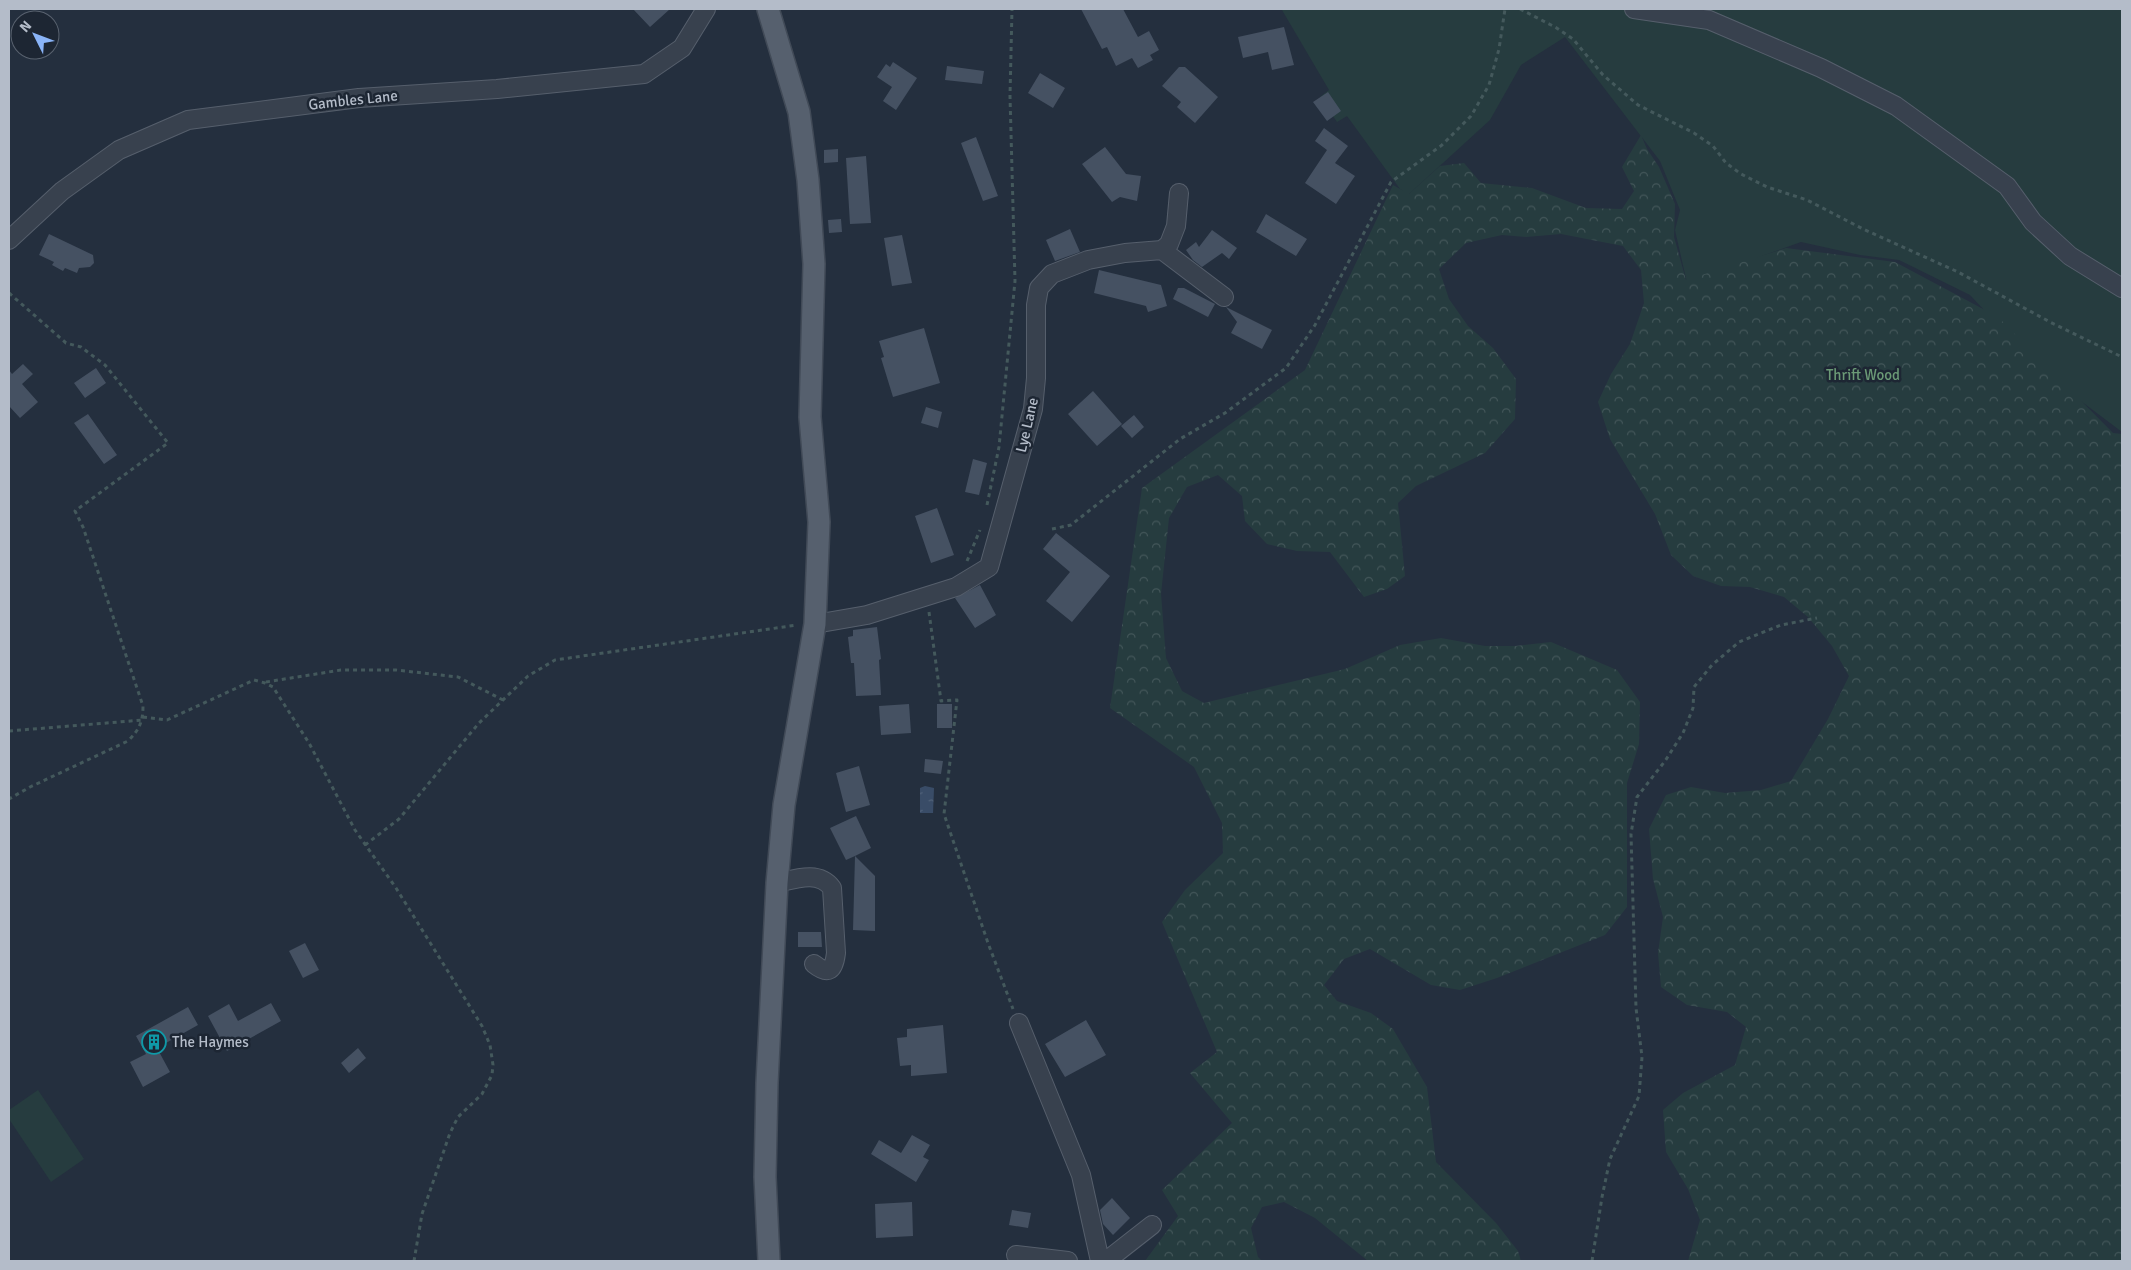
<svg xmlns="http://www.w3.org/2000/svg" width="2131" height="1270" font-family="Signika,sans-serif">
<defs>
<pattern id="forest-crowns" width="20" height="18" patternUnits="userSpaceOnUse" patternTransform="scale(1.25)"><rect width="20" height="18" fill="#263c3f"/><path d="M2 6a3 3 0 1 1 6 0M12 15a3 3 0 1 1 6 0" fill="none" stroke="#435659"/></pattern>
<pattern id="water-ripples" width="26" height="14" patternUnits="userSpaceOnUse" patternTransform="scale(1.25)"><rect width="26" height="14" fill="#394c67"/><path d="M2 4q2-2 4 0t4 0M15 11q2-2 4 0t4 0" fill="none" stroke="#53647b"/></pattern>
</defs>
<rect width="100%" height="100%" fill="#242f3e"/>
<path fill="#263c3f" d="M 1278,9 L 2122,9 L 2122,432 L 2041,371 L 1970,295 L 1899,260 L 1860,255 L 1801,242 L 1687,283 L 1675,230 L 1680,210 L 1660,161 L 1565,37 L 1521,65 L 1490,120 L 1408,195 L 1400,189 L 1347,116 L 1337,122 L 1320,97 L 1329,90 L 1282,10 Z
M 38,1090 L 84,1159 L 51,1182 L 9,1119 L 9,1110 Z"/>
<path fill="url(#forest-crowns)" d="M 1641,135 L 1647,149 L 1659,167 L 1675,204 L 1674,237 L 1686,280 L 1786,248 L 1895,262 L 1998,317 L 2113,433 L 2122,434 L 2122,1261 L 1688,1261 L 1700,1220 L 1688,1189 L 1666,1152 L 1663,1110 L 1683,1093 L 1735,1065 L 1746,1027 L 1727,1012 L 1687,1005 L 1661,987 L 1658,953 L 1663,917 L 1653,879 L 1649,829 L 1666,795 L 1691,787 L 1725,793 L 1761,790 L 1791,781 L 1828,719 L 1849,676 L 1832,646 L 1808,617 L 1784,597 L 1750,587 L 1721,586 L 1693,576 L 1671,555 L 1655,514 L 1610,439 L 1598,402 L 1611,374 L 1630,344 L 1644,303 L 1641,270 L 1623,246 L 1561,234 L 1526,237 L 1502,235 L 1466,243 L 1439,269 L 1449,299 L 1468,326 L 1493,348 L 1516,379 L 1515,419 L 1485,453 L 1416,486 L 1398,503 L 1405,576 L 1387,589 L 1364,597 L 1330,552 L 1297,551 L 1267,544 L 1245,521 L 1242,496 L 1218,475 L 1187,487 L 1169,518 L 1161,594 L 1166,658 L 1182,691 L 1204,703 L 1345,669 L 1400,645 L 1441,638 L 1485,646 L 1515,646 L 1551,642 L 1617,670 L 1640,702 L 1639,744 L 1627,783 L 1627,907 L 1605,935 L 1497,978 L 1460,990 L 1431,985 L 1370,949 L 1344,959 L 1324,985 L 1337,1001 L 1371,1013 L 1393,1029 L 1427,1087 L 1436,1162 L 1496,1223 L 1518,1251 L 1521,1261 L 1368,1261 L 1315,1218 L 1284,1202 L 1262,1207 L 1251,1228 L 1258,1257 L 1262,1261 L 1145,1261 L 1178,1216 L 1162,1190 L 1232,1123 L 1190,1073 L 1217,1052 L 1162,922 L 1185,890 L 1223,853 L 1222,823 L 1194,767 L 1110,708 L 1142,488 L 1305,370 L 1393,185 L 1409,194 L 1440,166 L 1464,163 L 1481,183 L 1532,188 L 1586,208 L 1622,209 L 1634,191 L 1622,167 Z"/>
<path fill="url(#water-ripples)" d="M 925,786 L 934,788 L 933,813 L 920,813 L 920,788 Z"/>
<path fill="#455162" d="M 633,9 L 670,9 L 650,27 Z
M 1081,9 L 1123,9 L 1138,37 L 1149,31 L 1159,50 L 1150,55 L 1153,60 L 1138,68 L 1132,58 L 1116,66 L 1107,47 L 1102,49 Z
M 1284,27 L 1294,65 L 1272,70 L 1268,52 L 1243,58 L 1238,37 Z
M 893,62 L 917,78 L 896,110 L 883,101 L 892,87 L 877,77 L 886,64 L 890,67 Z
M 947,66 L 984,71 L 982,84 L 945,80 Z
M 1179,67 L 1185,67 L 1218,97 L 1195,123 L 1177,107 L 1181,102 L 1162,86 Z
M 1040,73 L 1065,88 L 1053,108 L 1028,93 Z
M 1328,92 L 1341,111 L 1327,121 L 1313,102 Z
M 1324,128 L 1348,146 L 1335,163 L 1355,176 L 1336,204 L 1305,183 L 1327,150 L 1315,141 Z
M 976,137 L 998,196 L 983,201 L 961,143 Z
M 1105,147 L 1126,174 L 1141,176 L 1137,201 L 1120,197 L 1112,202 L 1082,164 Z
M 838,149 L 838,162 L 824,163 L 824,150 Z
M 866,156 L 871,223 L 850,224 L 846,158 Z
M 1266,214 L 1307,239 L 1296,256 L 1256,232 Z
M 841,219 L 842,232 L 829,233 L 828,220 Z
M 1070,229 L 1080,252 L 1055,261 L 1046,240 Z
M 1212,230 L 1237,248 L 1229,259 L 1222,253 L 1202,267 L 1193,260 L 1186,250 L 1196,242 L 1199,247 Z
M 49,234 L 93,255 L 94,263 L 90,267 L 79,268 L 77,273 L 65,268 L 63,271 L 52,265 L 54,262 L 39,255 Z
M 902,235 L 912,283 L 892,286 L 884,238 Z
M 1099,270 L 1161,285 L 1167,306 L 1148,312 L 1146,306 L 1094,293 Z
M 1178,288 L 1184,288 L 1215,304 L 1208,317 L 1173,299 Z
M 1226,307 L 1272,330 L 1262,349 L 1231,333 L 1237,322 Z
M 924,328 L 940,383 L 893,397 L 881,358 L 884,357 L 879,341 Z
M 23,364 L 33,374 L 22,384 L 38,402 L 20,418 L 9,406 L 9,370 L 12,374 Z
M 96,368 L 106,383 L 85,398 L 74,383 Z
M 1093,391 L 1122,424 L 1097,446 L 1068,414 Z
M 926,407 L 942,412 L 938,428 L 921,423 Z
M 88,414 L 117,455 L 104,464 L 74,423 Z
M 1134,415 L 1144,427 L 1132,438 L 1121,426 Z
M 973,459 L 987,463 L 979,495 L 965,492 Z
M 937,508 L 954,555 L 931,563 L 915,516 Z
M 1056,533 L 1110,576 L 1072,622 L 1046,601 L 1070,572 L 1043,549 Z
M 980,585 L 996,615 L 975,628 L 955,598 Z
M 877,627 L 881,659 L 879,660 L 881,695 L 856,696 L 854,663 L 851,663 L 848,637 L 853,636 L 853,630 Z
M 909,704 L 911,733 L 881,735 L 879,706 Z
M 937,704 L 952,704 L 952,728 L 937,728 Z
M 925,759 L 943,761 L 941,774 L 924,772 Z
M 859,766 L 870,805 L 846,812 L 836,773 Z
M 856,816 L 871,848 L 855,856 L 875,876 L 875,931 L 853,930 L 855,856 L 846,860 L 830,828 Z
M 798,932 L 821,932 L 822,947 L 798,947 Z
M 305,943 L 319,970 L 303,978 L 289,951 Z
M 271,1003 L 281,1021 L 227,1051 L 208,1016 L 229,1004 L 238,1021 Z
M 188,1007 L 198,1025 L 157,1048 L 170,1072 L 143,1087 L 130,1062 L 146,1054 L 136,1036 Z
M 1086,1020 L 1106,1055 L 1065,1077 L 1045,1044 Z
M 943,1025 L 947,1073 L 911,1076 L 911,1065 L 900,1066 L 897,1038 L 907,1037 L 907,1029 Z
M 358,1048 L 366,1058 L 349,1073 L 341,1063 Z
M 912,1135 L 930,1145 L 923,1157 L 929,1160 L 916,1182 L 871,1154 L 879,1140 L 901,1153 Z
M 1112,1198 L 1130,1218 L 1113,1235 L 1103,1224 L 1100,1210 Z
M 912,1202 L 913,1236 L 876,1238 L 875,1204 Z
M 1012,1210 L 1031,1213 L 1028,1228 L 1009,1225 Z"/>
<g fill="none" stroke-linecap="round" stroke-linejoin="round">
<g stroke="#565f6c" stroke-width="20">
<path id="minor" d="M 1634,9 L 1709,20 L 1821,68 L 1896,106 L 2007,186 L 2033,222 L 2070,256 L 2122,288
M 9,240 L 62,191 L 119,150 L 188,120 L 359,98 L 497,89 L 644,74 L 682,48 L 706,9
M 1162,250 L 1224,297
M 815,624 L 867,615 L 956,587 L 989,567 L 1033,409 L 1036,378 L 1036,305 L 1039,288 L 1052,274 L 1088,260 L 1125,253 L 1162,250 L 1169,244 L 1176,226 L 1179,193
M 777,883 C 795,879 819,870 832,888 L 836,953 C 834,970 829,976 814,964
M 1019,1023 L 1081,1175 L 1100,1261
M 1016,1255 L 1068,1261
M 1106,1261 L 1152,1225"/>
</g>
<g stroke="#414a57" stroke-width="24">
<path id="major" d="M 768,9 L 799,112 L 808,180 L 814,264 L 810,417 L 819,522 L 815,624 L 784,805 L 777,883 L 767,1083 L 765,1177 L 769,1261"/>
</g>
<path stroke="#44595c" stroke-width="3" stroke-dasharray="4 4" stroke-linecap="butt" d="M 1520,9 L 1555,27 L 1573,39 L 1603,75 L 1638,105 L 1694,133 L 1713,146 L 1726,163 L 1741,174 L 1767,187 L 1807,200 L 1863,229 L 1958,272 L 2050,322 L 2122,357
M 9,293 L 66,343 L 81,347 L 105,365 L 168,443 L 75,511 L 83,527 L 143,706 C 143,722 139,730 128,741 L 30,787 L 9,799
M 987,505 L 999,447 L 1015,281 L 1010,96 L 1012,9
M 1052,529 L 1071,525 L 1180,439 L 1225,413 L 1286,368 L 1315,325 L 1391,182 L 1442,145 L 1471,116 L 1489,85 L 1499,49 L 1505,9
M 967,561 L 980,530
M 929,612 L 941,701 L 957,700 L 944,814 L 988,943 L 1013,1009
M 266,682 L 341,670 L 396,670 L 458,677 L 503,700
M 143,717 L 167,720 L 254,680 L 265,683 L 273,687 L 309,743 L 355,830 L 396,888 L 482,1026 L 490,1045 L 493,1065 L 492,1075 L 482,1094 L 458,1117 L 450,1133 L 422,1214 L 414,1261
M 9,731 L 143,720
M 365,845 L 399,819 L 479,723 L 528,676 L 555,660 L 797,625
M 1592,1261 L 1602,1197 L 1610,1159 L 1639,1096 L 1642,1057 L 1636,1008 L 1631,834 L 1637,797 L 1665,761 L 1683,733 L 1693,708 L 1694,687 L 1712,665 L 1739,642 L 1781,625 L 1817,618"/>
<use href="#minor" stroke="#38414e" stroke-width="18"/>
<use href="#major" stroke="#56606e" stroke-width="21"/>
</g>
<defs>
<g id="building-ring" transform="scale(1.25)"><circle r="9.5" fill="#1d2633" stroke="#0f9aa8" stroke-width="1.5"/><path d="M-4-6H4V6H1V3H-1V6H-4ZM-2.5-4.3h1.7v1.8h-1.7ZM.8-4.3h1.7v1.8H.8ZM-2.5-1h1.7V.8h-1.7ZM.8-1h1.7V.8H.8Z" fill="#0f9aa8"/></g>
</defs>
<g fill-rule="evenodd">
<use href="#building-ring" x="154" y="1042"/>
</g>
<g text-anchor="middle" stroke-width="5" stroke-linejoin="round" paint-order="stroke">
<g font-size="15" fill="#b4bcc9" stroke="#1d2633">
<text transform="translate(353 100) rotate(-6)" y="5">Gambles Lane</text>
<text transform="translate(1027 425) rotate(-77)" y="5">Lye Lane</text>
</g>
<g font-size="15" fill="#6b9a76" stroke="#1d2633">
<text x="1863" y="380">Thrift Wood</text>
</g>
<g font-size="15" fill="#b4bcc9" stroke="#1d2633" text-anchor="start">
<text x="172" y="1047">The Haymes</text>
</g>
</g>
<rect width="2131" height="1270" fill="none" stroke="#b4bcc9" stroke-width="20"/>
<g transform="translate(35 35) rotate(312)"><circle r="24" fill="#1d2633" stroke="#59626f"/>
<path d="M0-4L9 19L0 12L-9 19Z" fill="#8ab4f8"/>
<text y="-8" font-size="14" font-weight="bold" text-anchor="middle" fill="#b4bcc9">N</text>
</g>
</svg>
